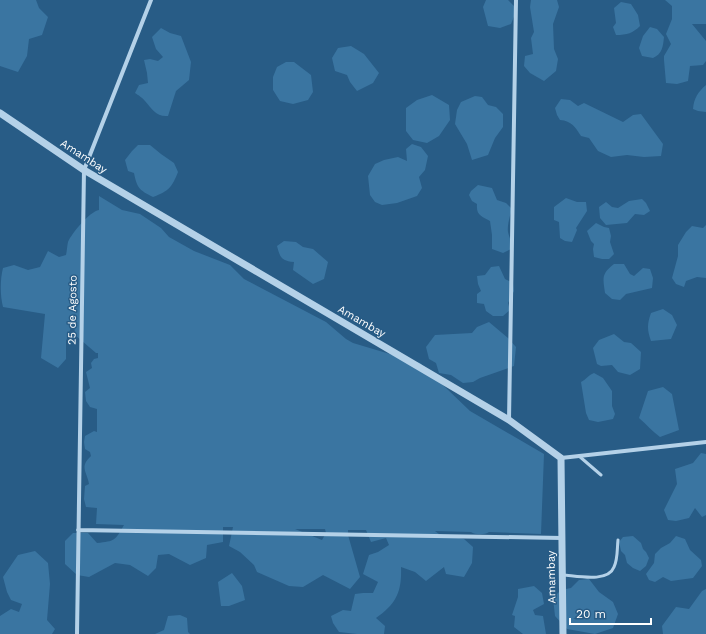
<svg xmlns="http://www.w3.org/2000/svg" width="706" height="634" font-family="'Work Sans',sans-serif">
<rect width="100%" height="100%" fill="#285c86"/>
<path fill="#3a75a1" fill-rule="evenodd" d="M 0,0 L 36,0 L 39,8 L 48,17 L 42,35 L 29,39 L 27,56 L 18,72 L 0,66 Z
M 486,0 L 508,0 L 517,9 L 511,24 L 500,28 L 488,26 L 483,7 Z
M 531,0 L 557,0 L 559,7 L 553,24 L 554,49 L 558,59 L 556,71 L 544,81 L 530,73 L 524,66 L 525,56 L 533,54 L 531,38 L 534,32 L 530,7 Z
M 665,0 L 706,0 L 706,24 L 692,24 L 706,41 L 706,61 L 703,65 L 690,66 L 688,81 L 677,84 L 666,83 L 664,60 L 664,56 L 671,44 L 666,34 L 672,19 L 672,6 Z
M 621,2 L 631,4 L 638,15 L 640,26 C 633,33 627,35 616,35 L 613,27 L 616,23 L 614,8 Z
M 650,27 L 657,29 L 664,37 C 663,47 662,54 653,58 L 642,56 L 639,48 L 643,36 Z
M 161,28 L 170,33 L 181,36 L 191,62 L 189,80 L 176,91 L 168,116 C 156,117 152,109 145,101 C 143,98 138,95 135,93 L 139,85 L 148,83 L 147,73 L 144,60 L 150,59 L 158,61 L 163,57 L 156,49 L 152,37 Z
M 351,46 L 364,54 L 379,73 L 373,83 L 357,91 L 350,82 L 347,75 L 335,71 L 332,58 L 338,48 Z
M 286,62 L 294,62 L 311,75 L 313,92 L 308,100 L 293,104 L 280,101 L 273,90 L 273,77 L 277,67 Z
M 706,85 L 706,112 L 698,111 L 693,109 C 694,98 698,92 706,85 Z
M 432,95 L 449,105 L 450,120 L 439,136 L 427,143 L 413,140 L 406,131 L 406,108 L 417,100 Z
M 475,96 L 482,97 L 488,105 L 496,107 L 503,114 L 503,127 L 495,138 L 488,155 L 472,160 L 467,144 L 455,124 L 457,110 L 461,102 Z
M 561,99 L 570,100 L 578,106 L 584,103 L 623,122 L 633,115 L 641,114 L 663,144 L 661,156 L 644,157 L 627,155 L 611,157 L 598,151 L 589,138 L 581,136 C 575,127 572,121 560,120 L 557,115 L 555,108 Z
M 412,144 L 421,147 L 428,156 L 425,170 L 419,177 L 422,188 L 417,196 L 397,203 L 382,205 L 375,202 L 370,195 L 368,176 L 375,164 L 384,160 L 398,157 L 407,161 L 406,149 Z
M 138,145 L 150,145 L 161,154 L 174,163 L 178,172 C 172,187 169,191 153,197 C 139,190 137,188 134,173 L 128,171 L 125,160 L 132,151 Z
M 478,185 L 492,188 L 497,200 L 506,203 L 512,209 C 510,216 507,225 508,232 C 510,240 512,241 511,249 L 503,253 L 492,249 L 492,235 L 490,221 C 482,216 476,216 477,204 L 472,201 L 469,195 L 471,191 Z
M 99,196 L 122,210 L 140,214 L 161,228 L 169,237 L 194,251 L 230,265 L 244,279 L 326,322 L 346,339 L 353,343 L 420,363 L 470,411 L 544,454 L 541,534 L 489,532 C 485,535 475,535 471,532 L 435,531 L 439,534 L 464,539 L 473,547 L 472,563 L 464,577 L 446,574 L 444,567 L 426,581 L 415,572 L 401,567 C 402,592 396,604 376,618 L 385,626 L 384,634 L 357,634 L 339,632 L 333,623 L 331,616 L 343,610 L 351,611 L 355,594 L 363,593 L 373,593 L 378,582 L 363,574 L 369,555 L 378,552 L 389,545 L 386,538 L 371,542 L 366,530 L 348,530 L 348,535 L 360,577 L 350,589 L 323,575 L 303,587 L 289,586 L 257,572 L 254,565 L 240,552 L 229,546 L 233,527 L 223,527 L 223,542 L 207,545 L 206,558 L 190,565 L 169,554 L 158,555 L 156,568 L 148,576 L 130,565 L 115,563 L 89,577 L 77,575 L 65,564 L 65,541 L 73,533 L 88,533 L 97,543 C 115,541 115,541 124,525 L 96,524 L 97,508 L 86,507 L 84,499 L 85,486 L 89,484 C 87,472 79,467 91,456 L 90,452 L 85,449 L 84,442 L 85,436 L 94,431 L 97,432 L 97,409 L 90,407 L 86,401 L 85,392 L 90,388 L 86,372 L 92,368 L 91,363 L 94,359 L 98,358 L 98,353 L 96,353 L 75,335 L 74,319 L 66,341 L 66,359 L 58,368 L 41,358 L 45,314 L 3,307 C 0,296 0,279 3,268 L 14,265 L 28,270 L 40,267 L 48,251 L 59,257 L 66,255 C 67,251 67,246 68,242 C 72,233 89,212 99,210 ZM 295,529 L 325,529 L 326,533 L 322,540 Z
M 566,198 L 577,202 L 586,202 L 587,211 L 576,228 L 577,230 L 572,242 L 565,241 L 560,238 L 559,222 L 554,220 L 554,207 Z
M 642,199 L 646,203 L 650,211 L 644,215 L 635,214 L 627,223 L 606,225 L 600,218 L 599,207 L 606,202 L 612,207 L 618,208 L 629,201 Z
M 596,223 L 604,227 L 609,228 L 611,236 L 610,242 L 614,254 L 609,259 L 602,259 L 594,257 L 593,249 L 594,244 L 591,241 L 587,231 Z
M 706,225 L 706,278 L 697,277 L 686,281 L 684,287 L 676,284 L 672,278 L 678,256 L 678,245 L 686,232 L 692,226 L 703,228 Z
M 284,241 L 296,242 L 303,247 L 313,249 L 328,262 L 324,279 L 313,284 L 293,270 L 294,262 C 282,261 280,258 277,246 Z
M 614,264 L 624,264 L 630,274 L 634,276 L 643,268 L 650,269 L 653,278 L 652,288 L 626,294 L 620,300 L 612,299 L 605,293 C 603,278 601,274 614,264 Z
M 499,266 L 505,279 L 513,283 L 514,291 L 508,303 L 510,310 L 503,316 L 493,316 L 486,311 L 484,304 L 477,303 L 477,294 L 481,291 L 478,284 L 477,276 L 485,275 L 491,267 Z
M 663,309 L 672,315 L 677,325 L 671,339 L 651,341 C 647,330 647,324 651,313 Z
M 489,322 L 508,338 L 516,347 L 514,366 L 480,378 L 473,382 L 463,383 L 451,375 L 439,373 L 436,363 L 429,359 L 426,347 L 435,335 L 472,333 L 477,327 Z
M 614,334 L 624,342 L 631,343 L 641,352 L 640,369 L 630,375 L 618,372 L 612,365 L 601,366 L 597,364 L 593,348 L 599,340 Z
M 594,373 L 603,378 L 612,391 L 612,406 L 615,414 L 613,419 L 598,422 L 589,420 L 586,413 L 581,382 C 586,380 588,375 594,373 Z
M 663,387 L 672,394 L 679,430 L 660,437 C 652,431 647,425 639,418 L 648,391 Z
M 701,453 L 706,454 L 706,515 L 702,517 L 695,508 L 689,518 L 676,521 L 668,520 L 664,510 L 677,484 L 675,469 L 693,463 Z
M 633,536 L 641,543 L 643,549 L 646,552 L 649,558 L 646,566 L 640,571 L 633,568 L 627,563 L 625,555 L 621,551 L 619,542 L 623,537 Z
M 676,536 L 685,539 L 690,550 L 701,560 L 702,566 L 693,578 L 671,581 L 663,577 L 655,582 L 649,580 L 646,574 L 654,563 L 655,554 L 661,548 L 670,543 Z
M 35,551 L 48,563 L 50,584 L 47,620 L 55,629 L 52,634 L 0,634 L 0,616 L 11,609 L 19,612 L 22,604 L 11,600 L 7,592 L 3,577 L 18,555 Z
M 232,573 L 242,586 L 245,600 L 229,606 L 221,606 L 218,582 Z
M 589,579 L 599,592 L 613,602 L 618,614 L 613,628 L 595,634 L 567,629 L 555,616 L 553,598 L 561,590 L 571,588 L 579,580 Z
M 534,586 L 542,593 L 544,604 L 533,610 L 535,615 L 543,616 L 546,634 L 523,634 L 514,627 L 515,616 L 512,615 L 518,597 L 518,589 Z
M 706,589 L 706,634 L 663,634 L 662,626 L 676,607 L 689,609 L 702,591 Z
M 180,615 L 187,618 L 188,632 L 190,634 L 155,634 L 164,630 L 168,616 Z"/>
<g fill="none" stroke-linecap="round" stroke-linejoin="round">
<path stroke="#b4d1e8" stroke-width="3" d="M 579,456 L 601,475
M 563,575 C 577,576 608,583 614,567 C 618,559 617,548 618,540"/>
<path stroke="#b4d1e8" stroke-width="4" d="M 509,420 L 516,0
M 561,458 L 706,442
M 78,530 L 562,538
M 77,634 L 84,170 L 151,0"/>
<path stroke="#b4d1e8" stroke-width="7" d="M 0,113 L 84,170 L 509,420 L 561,458 L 563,634"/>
</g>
<g text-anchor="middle" stroke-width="3" stroke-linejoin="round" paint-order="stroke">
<g font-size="11" fill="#fff" stroke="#285c86">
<text transform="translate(84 156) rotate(33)" y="4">Amambay</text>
<text transform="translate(72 310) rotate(-89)" y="4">25 de Agosto</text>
<text transform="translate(362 321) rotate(30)" y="4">Amambay</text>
<text transform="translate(551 577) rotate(-91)" y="4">Amambay</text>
</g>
</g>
<path d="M570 618v6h81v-6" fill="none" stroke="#ffffff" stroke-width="2"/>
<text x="576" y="618" font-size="12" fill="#ffffff" stroke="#285c86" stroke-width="3" paint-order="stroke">20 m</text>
</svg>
